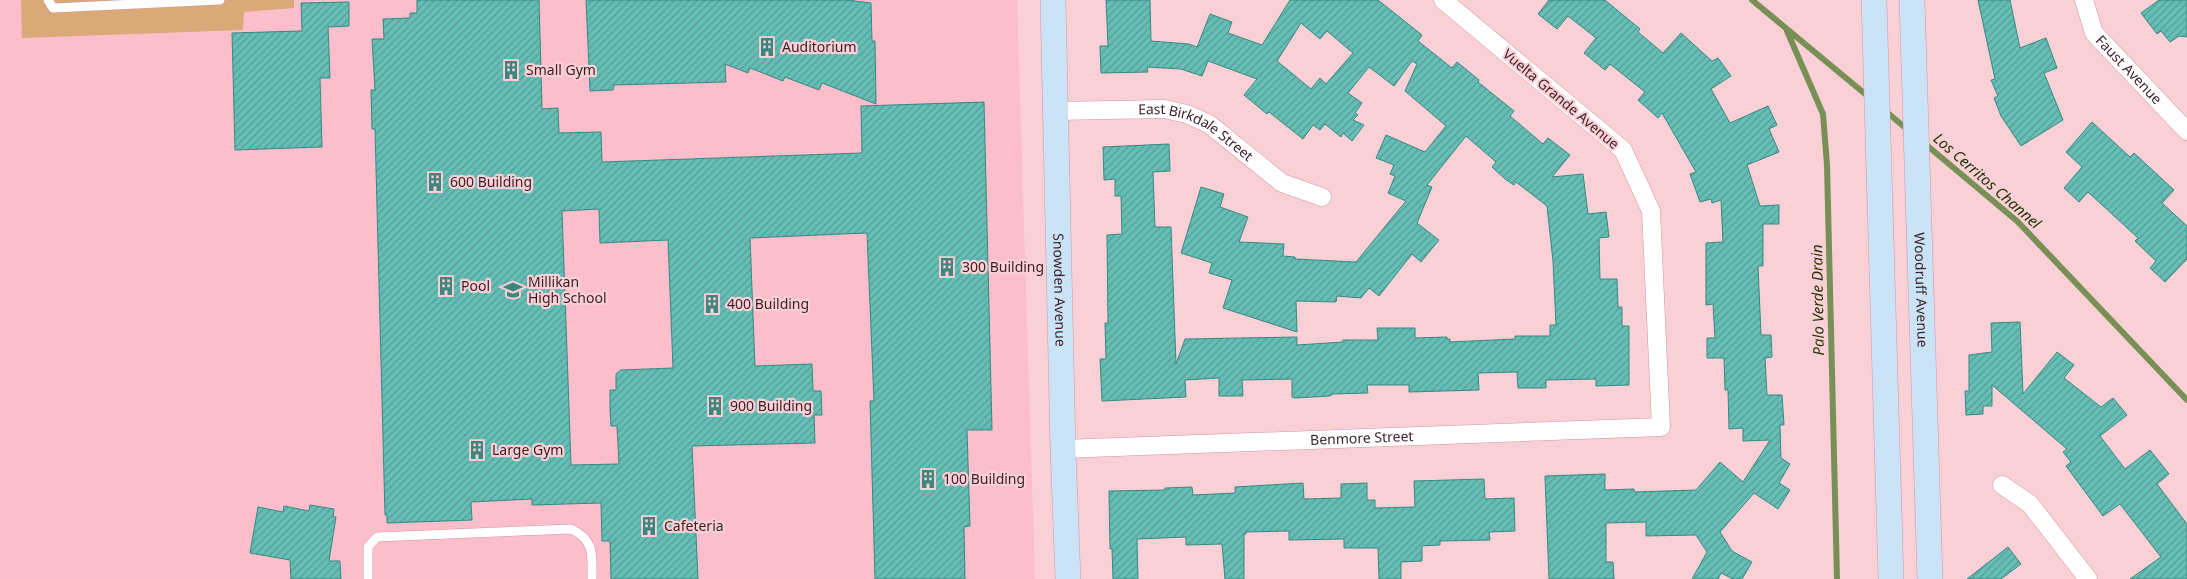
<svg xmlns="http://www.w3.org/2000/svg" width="2187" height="579" font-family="'Noto Sans',sans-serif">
<defs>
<pattern id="building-hatch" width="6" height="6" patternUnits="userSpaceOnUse" patternTransform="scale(1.25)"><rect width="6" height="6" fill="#66bfb6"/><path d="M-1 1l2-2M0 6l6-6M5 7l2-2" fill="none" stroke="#559b94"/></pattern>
</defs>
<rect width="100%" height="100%" fill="#fad0d7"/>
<path fill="#fcbeca" d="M 0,0 L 1017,0 L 1035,579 L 0,579 Z"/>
<path fill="#d9a978" d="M 21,0 L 294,0 L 294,8 L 244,12 L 243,30 L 22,38 Z"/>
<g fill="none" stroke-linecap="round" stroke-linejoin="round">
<path stroke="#789055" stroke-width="6" d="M 1752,0 L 1870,98
M 1787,31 L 1823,114 L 1827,165 L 1837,579
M 1883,109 L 1908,130
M 1924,143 L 2017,221 L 2187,400"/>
</g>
<path fill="url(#building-hatch)" stroke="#368981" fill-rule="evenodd" d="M 417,0 L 539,0 L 542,109 L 558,108 L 559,133 L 601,132 L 602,162 L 862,153 L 861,106 L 984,102 L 992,430 L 967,430 L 970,526 L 964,527 L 965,579 L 875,579 L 870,401 L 874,401 L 867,233 L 750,238 L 755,366 L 812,364 L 813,391 L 821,391 L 822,415 L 814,415 L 815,443 L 692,446 L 698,579 L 611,579 L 610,541 L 602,541 L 601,503 L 532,505 L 532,499 L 471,502 L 472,520 L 387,523 L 387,515 L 385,515 L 375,129 L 372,129 L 371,90 L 375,90 L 372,39 L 384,39 L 383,19 L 410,18 L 410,13 L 417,13 ZM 599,209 L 600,243 L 668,240 L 673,368 L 621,370 L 616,374 L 616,390 L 610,390 L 610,410 L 611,426 L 617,426 L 619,464 L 571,465 L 562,211 Z
M 586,0 L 847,0 L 871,3 L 872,41 L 875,41 L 876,104 L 822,83 L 819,90 L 785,77 L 783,81 L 750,68 L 748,73 L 725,64 L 726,82 L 614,85 L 613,90 L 590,91 Z
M 1106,0 L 1150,0 L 1151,41 L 1189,44 L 1197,47 L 1210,14 L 1232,22 L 1228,33 L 1262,45 L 1290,0 L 1378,0 L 1422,35 L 1418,41 L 1452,68 L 1457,62 L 1479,80 L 1478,82 L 1514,111 L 1510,116 L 1543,144 L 1548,138 L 1570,155 L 1552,177 L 1583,174 L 1588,214 L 1606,212 L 1609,237 L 1599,238 L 1600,279 L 1617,279 L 1618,307 L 1622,307 L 1622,326 L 1629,326 L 1629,385 L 1596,386 L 1596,379 L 1546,380 L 1546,388 L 1518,388 L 1517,372 L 1478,373 L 1479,390 L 1409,392 L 1409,385 L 1367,385 L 1368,393 L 1333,394 L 1330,396 L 1295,398 L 1292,397 L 1292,379 L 1242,380 L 1243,396 L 1219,396 L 1219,378 L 1185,380 L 1186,397 L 1102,401 L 1100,359 L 1106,359 L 1105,323 L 1108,323 L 1107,235 L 1122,234 L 1121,196 L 1115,196 L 1115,179 L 1104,180 L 1103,147 L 1169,144 L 1170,171 L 1153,172 L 1155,227 L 1171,227 L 1176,364 L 1185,339 L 1297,337 L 1297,345 L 1343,342 L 1343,340 L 1378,340 L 1377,328 L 1415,328 L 1415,338 L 1447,337 L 1447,339 L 1450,339 L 1450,342 L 1515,339 L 1515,336 L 1550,336 L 1550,325 L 1556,325 L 1553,261 L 1547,206 L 1516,182 L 1514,185 L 1505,179 L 1492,167 L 1496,162 L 1466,136 L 1427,185 L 1432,187 L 1417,223 L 1439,240 L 1421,262 L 1412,254 L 1379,296 L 1369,288 L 1361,298 L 1337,296 L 1336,302 L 1296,301 L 1297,332 L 1223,308 L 1232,280 L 1209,273 L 1212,263 L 1181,253 L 1201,187 L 1224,194 L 1220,207 L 1248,217 L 1239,242 L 1284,244 L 1283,256 L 1295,257 L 1295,259 L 1356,262 L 1406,201 L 1388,193 L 1395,176 L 1390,174 L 1394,165 L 1376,158 L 1386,135 L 1425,152 L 1446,126 L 1405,91 L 1417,64 L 1412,61 L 1394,86 L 1369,67 L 1348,93 L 1362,103 L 1355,113 L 1358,115 L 1353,120 L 1364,125 L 1352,141 L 1343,133 L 1341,137 L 1325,124 L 1320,130 L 1313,125 L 1303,139 L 1269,112 L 1267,114 L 1244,95 L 1257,79 L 1208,61 L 1202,76 L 1181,69 L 1147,67 L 1148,72 L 1101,73 L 1100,46 L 1108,46 ZM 1301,23 L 1320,39 L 1327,31 L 1353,53 L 1326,84 L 1320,78 L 1311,89 L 1277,61 Z
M 1549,0 L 1605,0 L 1640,29 L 1638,32 L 1663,53 L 1681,33 L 1712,61 L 1718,58 L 1731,76 L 1711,89 L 1730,123 L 1768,106 L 1777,125 L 1769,129 L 1779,152 L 1747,165 L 1760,206 L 1779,205 L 1779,224 L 1763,224 L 1763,266 L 1758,266 L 1761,335 L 1771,335 L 1772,357 L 1765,358 L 1767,395 L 1782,395 L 1784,425 L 1780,425 L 1781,458 L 1790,464 L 1779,483 L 1790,490 L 1778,509 L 1754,493 L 1720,532 L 1732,551 L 1752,562 L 1742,579 L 1733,579 L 1721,573 L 1718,579 L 1692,579 L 1707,552 L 1696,535 L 1646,536 L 1646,522 L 1606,523 L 1606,562 L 1613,562 L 1614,579 L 1549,579 L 1545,476 L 1605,474 L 1605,490 L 1634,489 L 1634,492 L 1696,490 L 1720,462 L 1743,482 L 1770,440 L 1743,441 L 1743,428 L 1729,429 L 1728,390 L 1725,390 L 1724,358 L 1707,358 L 1707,338 L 1715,338 L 1713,304 L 1706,305 L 1706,243 L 1723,242 L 1721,200 L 1712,203 L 1711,199 L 1700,202 L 1690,174 L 1696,172 L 1662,113 L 1658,118 L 1638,100 L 1645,92 L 1610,64 L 1605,70 L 1584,53 L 1596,38 L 1568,16 L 1557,29 L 1538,14 Z
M 1978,0 L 2010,0 L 2020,48 L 2046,38 L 2057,68 L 2044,73 L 2063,120 L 2021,146 L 2001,116 L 1994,98 L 1998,96 L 1991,80 L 1995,79 Z
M 2159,0 L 2187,0 L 2187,37 L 2179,36 L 2170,42 L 2161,31 L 2157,34 L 2141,13 Z
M 349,2 L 349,26 L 328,27 L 330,78 L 320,78 L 322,147 L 235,150 L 232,33 L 302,31 L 301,3 Z
M 2092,122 L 2130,157 L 2134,153 L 2174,190 L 2162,203 L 2187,226 L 2187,259 L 2165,282 L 2150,268 L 2156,261 L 2135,241 L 2138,238 L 2088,192 L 2079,202 L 2064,188 L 2082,167 L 2066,152 Z
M 2020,322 L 2023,394 L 2057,352 L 2074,365 L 2064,378 L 2101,407 L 2113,398 L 2127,415 L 2100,436 L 2125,469 L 2150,450 L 2169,474 L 2157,484 L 2187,524 L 2187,579 L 2130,579 L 2161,557 L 2120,504 L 2103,516 L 2066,466 L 2071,462 L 2063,452 L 2067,449 L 1992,385 L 1992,406 L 1983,406 L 1983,414 L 1966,415 L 1965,391 L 1969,391 L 1969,355 L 1992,352 L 1991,323 Z
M 1484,479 L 1485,499 L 1514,498 L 1515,531 L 1489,532 L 1490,540 L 1440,541 L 1440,545 L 1422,546 L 1422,561 L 1401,562 L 1401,579 L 1379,579 L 1378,548 L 1344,548 L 1344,539 L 1289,540 L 1289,531 L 1246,532 L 1246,534 L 1244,534 L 1244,579 L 1225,579 L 1222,544 L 1186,545 L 1186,537 L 1137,539 L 1138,579 L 1113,579 L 1112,548 L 1110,549 L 1109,491 L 1165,490 L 1165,488 L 1192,487 L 1193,495 L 1235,493 L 1235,487 L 1303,483 L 1304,499 L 1341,498 L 1341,484 L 1367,483 L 1367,500 L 1375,500 L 1375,508 L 1415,507 L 1414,481 Z
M 310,505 L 334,509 L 333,517 L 336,517 L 329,561 L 340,561 L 341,579 L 291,579 L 290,560 L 250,553 L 258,507 L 283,512 L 284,506 L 309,511 Z
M 2008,547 L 2021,564 L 2001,579 L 1967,579 Z"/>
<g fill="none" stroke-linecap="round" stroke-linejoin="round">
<g stroke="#d593a0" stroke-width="10">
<path id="lane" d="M 48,0 L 53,8 L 220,0
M 368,579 L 368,547 L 377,537 L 571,529 C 595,540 592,555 592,579"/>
</g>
<g stroke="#d593a0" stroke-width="19">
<g id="street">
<path id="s1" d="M 2084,0 L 2094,33 L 2187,131"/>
<path id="s2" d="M 1056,111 L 1164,109 L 1187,114 L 1209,124 L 1282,183 L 1322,197"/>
<path id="s3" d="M 1063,449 L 1661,427 L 1651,211 L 1623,150 L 1443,0"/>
<path d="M 2002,485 L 2030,504 L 2088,579"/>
</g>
</g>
<g stroke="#d593a0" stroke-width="26">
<g id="secondary">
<path id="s4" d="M 1053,0 L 1063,449 L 1068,579"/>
<path d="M 1874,0 L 1891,579"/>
<path id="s5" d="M 1912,0 L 1930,579"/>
</g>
</g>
<use href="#lane" stroke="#fff" stroke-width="9"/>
<use href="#street" stroke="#fff" stroke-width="18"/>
<use href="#secondary" stroke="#cbe3f7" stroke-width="25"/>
</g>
<defs>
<g id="building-bare" transform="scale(1.5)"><path d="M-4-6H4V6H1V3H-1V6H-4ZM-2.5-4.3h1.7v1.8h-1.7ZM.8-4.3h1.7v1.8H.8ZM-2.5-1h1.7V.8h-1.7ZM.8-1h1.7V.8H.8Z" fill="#3e857e" stroke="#fad0d7" stroke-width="2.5" paint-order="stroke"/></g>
<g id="school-bare" transform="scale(1.5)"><path d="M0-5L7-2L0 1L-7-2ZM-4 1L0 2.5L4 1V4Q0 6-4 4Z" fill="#3e857e" stroke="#fad0d7" stroke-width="2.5" paint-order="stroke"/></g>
</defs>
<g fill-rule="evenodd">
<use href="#building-bare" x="767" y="47"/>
<use href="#building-bare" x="511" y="70"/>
<use href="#building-bare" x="435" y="182"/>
<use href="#building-bare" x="947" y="267"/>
<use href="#building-bare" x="446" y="286"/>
<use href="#school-bare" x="513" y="290"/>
<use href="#building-bare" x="712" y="304"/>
<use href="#building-bare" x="715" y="406"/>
<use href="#building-bare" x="477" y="450"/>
<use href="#building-bare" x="928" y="479"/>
<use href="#building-bare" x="649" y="526"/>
</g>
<g text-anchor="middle" stroke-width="4.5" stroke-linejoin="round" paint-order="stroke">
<g font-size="14" fill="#381f24" stroke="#fad0d7" text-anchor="start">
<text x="782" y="52">Auditorium</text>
<text x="526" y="75">Small Gym</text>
<text x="450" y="187">600 Building</text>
<text x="962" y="272">300 Building</text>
<text x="528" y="287">Millikan<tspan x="528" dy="16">High School</tspan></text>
<text x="461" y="291">Pool</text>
<text x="727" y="309">400 Building</text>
<text x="730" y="411">900 Building</text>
<text x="492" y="455">Large Gym</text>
<text x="943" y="484">100 Building</text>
<text x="664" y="531">Cafeteria</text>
</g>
<g font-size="14" fill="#381f24" stroke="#fad0d7">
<text dy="5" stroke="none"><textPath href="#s1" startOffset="85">Faust Avenue</textPath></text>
<text transform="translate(1561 99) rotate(40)" y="5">Vuelta Grande Avenue</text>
<text dy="5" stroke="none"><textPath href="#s2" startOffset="146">East Birkdale Street</textPath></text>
<text dy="5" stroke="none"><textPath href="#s5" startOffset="290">Woodruff Avenue</textPath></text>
<text dy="5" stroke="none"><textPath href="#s4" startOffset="290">Snowden Avenue</textPath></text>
<text dy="5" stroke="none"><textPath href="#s3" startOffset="299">Benmore Street</textPath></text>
</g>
<g font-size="15" font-style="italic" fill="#253407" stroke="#fad0d7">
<text transform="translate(1987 181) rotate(41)" y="5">Los Cerritos Channel</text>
<text transform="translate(1818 300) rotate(-91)" y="5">Palo Verde Drain</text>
</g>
</g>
</svg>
